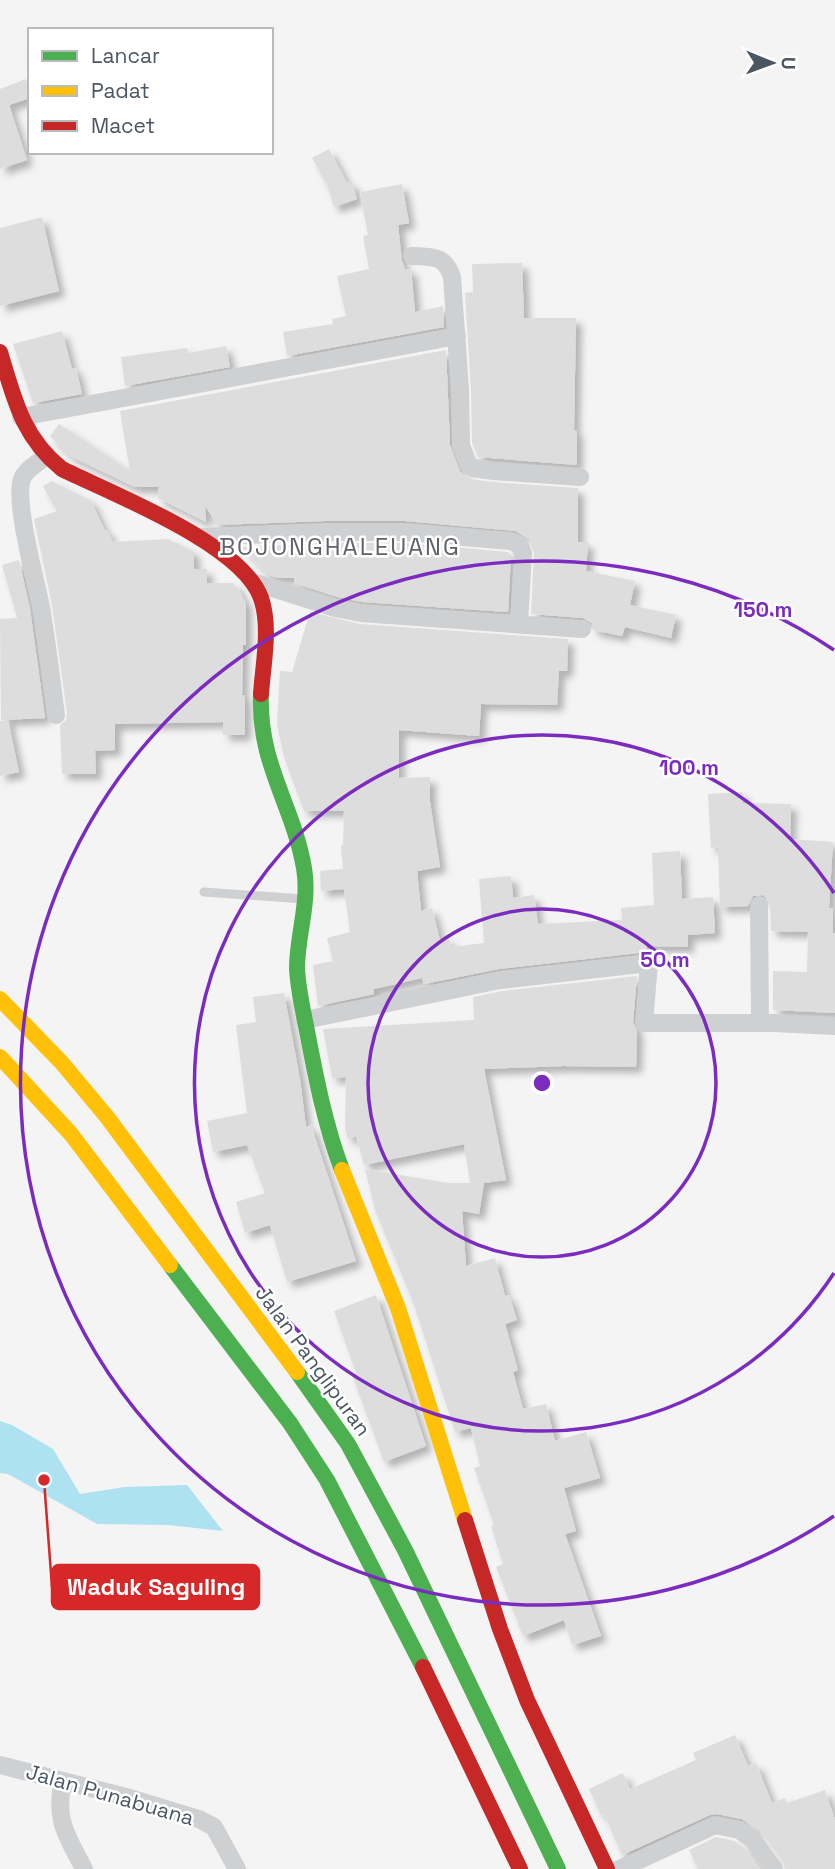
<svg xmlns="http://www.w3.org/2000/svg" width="835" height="1869" font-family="'Space Grotesk',sans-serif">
<defs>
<filter id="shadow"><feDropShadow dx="6" dy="6" stdDeviation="3.5" flood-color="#0004"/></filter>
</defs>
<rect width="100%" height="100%" fill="#f4f4f4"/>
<path fill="#aee2f0" d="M 0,1421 L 12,1425 L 53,1449 L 80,1494 L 125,1487 L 187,1485 L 223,1531 L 168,1525 L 97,1524 L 8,1474 L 0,1473 Z"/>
<path fill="#ddddde" filter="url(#shadow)" d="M 26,79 L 30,98 L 9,105 L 27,160 L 0,169 L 0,89 Z
M 329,149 L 347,183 L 352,182 L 357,199 L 334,207 L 327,185 L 312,158 Z
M 402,184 L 409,223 L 398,225 L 402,261 L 405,269 L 411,269 L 415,312 L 443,306 L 444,327 L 287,356 L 283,332 L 333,324 L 332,319 L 346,316 L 337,276 L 369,269 L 363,236 L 368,235 L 360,192 Z
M 42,217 L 59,291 L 0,306 L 0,228 Z
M 522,263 L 524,318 L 576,318 L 574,430 L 577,431 L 577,465 L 478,457 L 472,443 L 471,390 L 465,293 L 473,292 L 472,264 Z
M 62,331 L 72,369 L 76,368 L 82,394 L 33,403 L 13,344 Z
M 226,346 L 230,367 L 125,386 L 121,357 L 187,348 L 188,353 Z
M 446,350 L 450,445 L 460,472 L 471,479 L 492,482 L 578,488 L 578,542 L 588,542 L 586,571 L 635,581 L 630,605 L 676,615 L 671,638 L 625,627 L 622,636 L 593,630 L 592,623 L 583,618 L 531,614 L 534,553 L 529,539 L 516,531 L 405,521 L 324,521 L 218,525 L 205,506 L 206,522 L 158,498 L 159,487 L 135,487 L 70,456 L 50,436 L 59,424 L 130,471 L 120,411 Z
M 52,481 L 91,501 L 105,531 L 107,530 L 113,542 L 168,539 L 194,552 L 194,569 L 207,569 L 207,583 L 233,583 L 238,588 L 246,604 L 246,645 L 243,645 L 242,695 L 245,695 L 245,735 L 223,735 L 223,722 L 115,724 L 115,750 L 95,751 L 96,774 L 62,774 L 60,725 L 66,720 L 67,713 L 52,605 L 34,519 L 57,511 L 43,486 Z
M 324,543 L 405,543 L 508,552 L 511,555 L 508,612 L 362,602 L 338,597 L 294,583 L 294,578 L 278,578 L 267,574 L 241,547 Z
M 19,560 L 30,609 L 45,718 L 1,720 L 0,619 L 17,618 L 2,565 Z
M 310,612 L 360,624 L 568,639 L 567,671 L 559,671 L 557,705 L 481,704 L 479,736 L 399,730 L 399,778 L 430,777 L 430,802 L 440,867 L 417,871 L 421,911 L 432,908 L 440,940 L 449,938 L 451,947 L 484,943 L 479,879 L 511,876 L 513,898 L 534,895 L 538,924 L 622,920 L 621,908 L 654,905 L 652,853 L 680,851 L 682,899 L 713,897 L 715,933 L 688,935 L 688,947 L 647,946 L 647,952 L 499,969 L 424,984 L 422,978 L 374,989 L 374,994 L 318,1006 L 313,965 L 333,961 L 327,938 L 350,932 L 344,889 L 321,891 L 320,871 L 343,869 L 341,846 L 343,845 L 344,811 L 304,811 L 284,757 L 277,724 L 280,671 L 292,672 Z
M 8,720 L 19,772 L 0,776 L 0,721 Z
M 743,792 L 743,803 L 791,804 L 790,839 L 833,842 L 829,908 L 833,908 L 833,933 L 835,933 L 835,1013 L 773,1010 L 773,971 L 807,972 L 808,932 L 771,931 L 770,904 L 764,895 L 753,896 L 748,906 L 720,907 L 718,847 L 711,848 L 708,794 Z
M 637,976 L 633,1022 L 637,1031 L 636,1067 L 564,1066 L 484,1069 L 506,1180 L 484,1183 L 479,1214 L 462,1211 L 466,1266 L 495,1258 L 505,1296 L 509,1295 L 517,1320 L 505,1324 L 518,1370 L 513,1372 L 523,1409 L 546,1404 L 555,1441 L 586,1432 L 600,1478 L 564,1488 L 576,1531 L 565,1534 L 601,1636 L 572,1645 L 564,1620 L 523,1636 L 496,1567 L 503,1564 L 491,1526 L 494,1525 L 474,1468 L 480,1466 L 471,1428 L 455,1432 L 413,1302 L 375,1210 L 365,1169 L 448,1183 L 470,1183 L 464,1144 L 364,1165 L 356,1136 L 348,1139 L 345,1129 L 346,1077 L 332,1078 L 323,1029 L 474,1020 L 473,997 L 502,991 Z
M 284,993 L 300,1079 L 306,1127 L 311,1125 L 356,1261 L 287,1282 L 270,1225 L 245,1233 L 236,1202 L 265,1193 L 247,1145 L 213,1152 L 207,1121 L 247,1113 L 236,1025 L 256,1022 L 253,997 Z
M 376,1295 L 426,1446 L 384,1462 L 352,1375 L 356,1373 L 334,1311 Z
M 735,1735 L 748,1766 L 756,1763 L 772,1803 L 785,1798 L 787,1803 L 825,1790 L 835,1820 L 835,1869 L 785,1869 L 783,1862 L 760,1831 L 742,1819 L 717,1814 L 710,1815 L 622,1855 L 604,1814 L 601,1815 L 589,1789 L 623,1773 L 630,1789 L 696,1760 L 693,1753 Z
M 716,1837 L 734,1841 L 745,1848 L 760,1869 L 698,1869 L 689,1850 Z"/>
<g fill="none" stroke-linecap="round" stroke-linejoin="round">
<path stroke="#ced0d2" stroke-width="9" d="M 204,892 L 304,899"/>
<path stroke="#ced0d2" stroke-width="18" d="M 412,256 C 432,257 445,255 452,277 L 460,390 L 461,445 L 468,464 L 473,468 L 494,471 L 580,477
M 21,417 L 457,336
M 45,457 C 37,464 26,469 22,479 C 14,502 36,581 41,607 C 47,643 51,679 56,715
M 201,537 L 324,532 L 405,532 L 511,541 L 519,545 L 523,553 L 519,624
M 253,582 L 335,608 L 361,613 L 582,629
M 759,905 L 760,1023
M 305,1020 L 500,980 L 649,963 L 644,1023 L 774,1023 L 835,1026
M 0,1765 L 130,1798 L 199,1819 L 214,1827 L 237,1869
M 63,1781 C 54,1819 67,1836 84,1869
M 620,1869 L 715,1825 L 739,1830 L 753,1840 L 774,1869"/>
<path stroke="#4caf50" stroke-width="16" d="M 261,694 C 258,764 293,804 304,868 C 310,902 297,935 297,968 C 298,990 303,1010 307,1031 C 316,1078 325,1125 342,1170
M 170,1265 L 290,1423 L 327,1480 L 423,1667
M 297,1372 L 348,1444 L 405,1550 L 558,1869"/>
<path stroke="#ffc107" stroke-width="16" d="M 0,999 L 62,1063 L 107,1117 L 297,1372
M 0,1057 L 71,1134 L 170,1265
M 342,1170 L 398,1308 L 465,1520"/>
<path stroke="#c62828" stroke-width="16" d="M 0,352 C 14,398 22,437 62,469 C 113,494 242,544 261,598 C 271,627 263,664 261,694
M 465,1520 L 500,1629 L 527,1700 L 607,1869
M 423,1667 L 520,1869"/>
</g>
<g fill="none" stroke="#7b2cbf" stroke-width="3.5">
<circle cx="542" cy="1083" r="174"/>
<path d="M834 1273A348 348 0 1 1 834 893"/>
<path d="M834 1516A522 522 0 1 1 834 650"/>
</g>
<g text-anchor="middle" stroke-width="5" stroke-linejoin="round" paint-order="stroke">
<g font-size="21" fill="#4a5661" stroke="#fff">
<text transform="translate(313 1361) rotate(54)" y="7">Jalan Panglipuran</text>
<text transform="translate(110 1795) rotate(16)" y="7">Jalan Punabuana</text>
</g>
<g font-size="24" letter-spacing="2" fill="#5f6368" stroke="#fff">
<text x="340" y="555">BOJONGHALEUANG</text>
</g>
</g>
<circle cx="542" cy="1083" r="10" fill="#7b2cbf" stroke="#fff" stroke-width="3.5"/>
<g font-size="21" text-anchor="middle" font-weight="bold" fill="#7b2cbf" stroke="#fff" stroke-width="5" stroke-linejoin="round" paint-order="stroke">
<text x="763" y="617">150 m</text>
<text x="689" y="775">100 m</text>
<text x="665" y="967">50 m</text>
</g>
<path fill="none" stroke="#d62828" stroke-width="2.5" d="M44 1480L52 1587"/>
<circle fill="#d62828" stroke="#fff" stroke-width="2.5" cx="44" cy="1480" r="7"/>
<rect fill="#d62828" stroke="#d62828" stroke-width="2.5" x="52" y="1565" width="207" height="44" rx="7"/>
<g font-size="23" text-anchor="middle" font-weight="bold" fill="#fff">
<text x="156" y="1595">Waduk Saguling</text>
</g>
<rect x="28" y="28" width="245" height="126" fill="#ffffff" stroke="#b7bbc0" stroke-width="2"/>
<rect x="42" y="51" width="35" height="10" fill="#4caf50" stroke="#b7bbc0" stroke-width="2"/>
<text x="91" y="63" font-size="21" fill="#4a5661">Lancar</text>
<rect x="42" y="86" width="35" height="10" fill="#ffc107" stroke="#b7bbc0" stroke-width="2"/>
<text x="91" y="98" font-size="21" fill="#4a5661">Padat</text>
<rect x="42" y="121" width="35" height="10" fill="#c62828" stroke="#b7bbc0" stroke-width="2"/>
<text x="91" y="133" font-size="21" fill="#4a5661">Macet</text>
<g transform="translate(772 63) rotate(91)" stroke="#ffffff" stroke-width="5" paint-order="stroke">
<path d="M0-5L12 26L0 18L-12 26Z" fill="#4a5661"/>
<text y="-10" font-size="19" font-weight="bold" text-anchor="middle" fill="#4a5661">U</text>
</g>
</svg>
